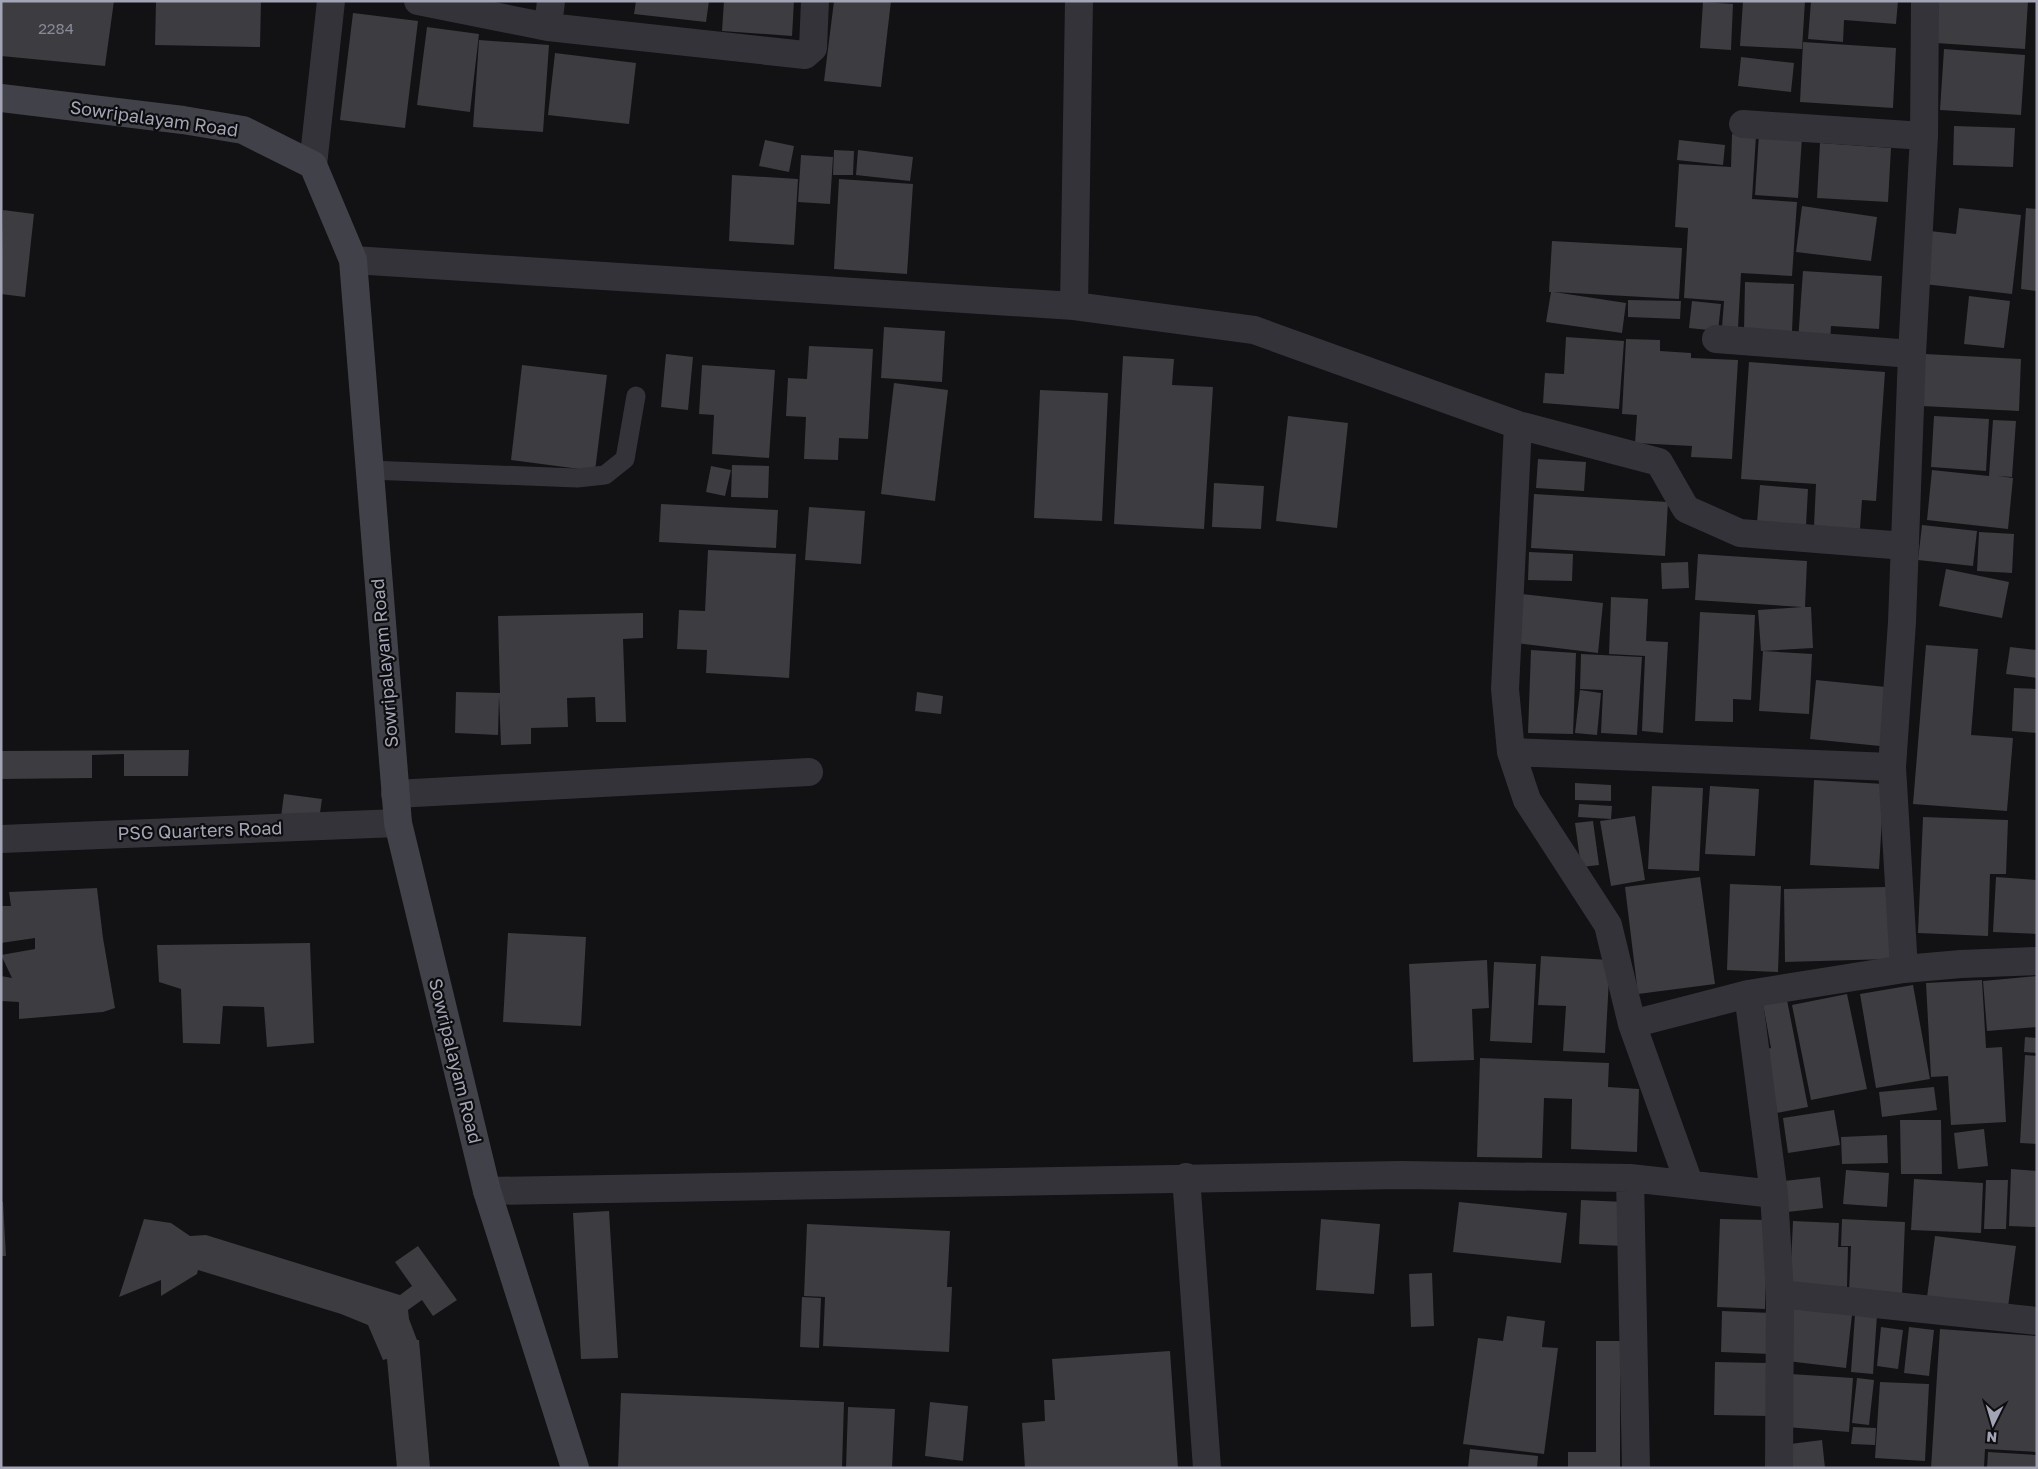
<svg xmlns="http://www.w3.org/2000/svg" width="2038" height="1469" font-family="'Golos Text',sans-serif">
<rect width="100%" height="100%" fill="#121214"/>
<path fill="#3c3c41" d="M 1,1 L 114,1 L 105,66 L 1,56 Z
M 156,1 L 261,1 L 260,47 L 155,45 Z
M 636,1 L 709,1 L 706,22 L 634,14 Z
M 724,1 L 794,1 L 792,36 L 722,31 Z
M 834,1 L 891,1 L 881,87 L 824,81 Z
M 1743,1 L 1805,1 L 1802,49 L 1740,46 Z
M 1811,1 L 1898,1 L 1896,24 L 1844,20 L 1843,42 L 1808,39 Z
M 1939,1 L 2028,1 L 2025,49 L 1936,43 Z
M 1703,2 L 1733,4 L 1731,50 L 1700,48 Z
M 353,13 L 418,21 L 405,128 L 340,120 Z
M 427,27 L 479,34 L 470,112 L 417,105 Z
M 479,40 L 549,45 L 543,132 L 473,127 Z
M 1803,42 L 1896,48 L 1893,108 L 1800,102 Z
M 1944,49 L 2025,55 L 2021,115 L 1940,110 Z
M 555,53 L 636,63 L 629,124 L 548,115 Z
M 1741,57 L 1794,63 L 1791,92 L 1738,86 Z
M 1954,126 L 2015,128 L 2013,167 L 1953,165 Z
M 1732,134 L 1756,136 L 1752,199 L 1797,202 L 1792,276 L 1741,273 L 1738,328 L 1722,327 L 1724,301 L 1684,298 L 1688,228 L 1675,227 L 1679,164 L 1731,167 Z
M 1759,134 L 1802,137 L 1798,198 L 1755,195 Z
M 765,140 L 794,146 L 789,172 L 759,166 Z
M 1679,140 L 1725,145 L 1723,165 L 1677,160 Z
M 1820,143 L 1891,148 L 1888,202 L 1817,198 Z
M 834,150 L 854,151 L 853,175 L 833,175 Z
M 858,150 L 913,157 L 910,181 L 856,175 Z
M 801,155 L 833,157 L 830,204 L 798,202 Z
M 732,175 L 798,179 L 794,245 L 729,241 Z
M 839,179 L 913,184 L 907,274 L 834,269 Z
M 1802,206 L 1877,217 L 1871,261 L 1796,252 Z
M 1959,208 L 2021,215 L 2012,294 L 1924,284 L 1930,231 L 1956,234 Z
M 2026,208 L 2037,209 L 2037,291 L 2021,289 Z
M 3,210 L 34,214 L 25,297 L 1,294 Z
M 1552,241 L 1682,248 L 1679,299 L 1554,292 L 1626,303 L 1622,333 L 1546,322 L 1551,292 L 1549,292 Z
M 1803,271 L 1882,276 L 1879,329 L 1831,326 L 1830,344 L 1798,341 Z
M 1745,282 L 1794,284 L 1792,332 L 1744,330 Z
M 1969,296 L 2010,301 L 2004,348 L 1964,344 Z
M 1628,300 L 1681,301 L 1680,319 L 1628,317 Z
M 1692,301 L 1721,304 L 1718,331 L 1689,328 Z
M 884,327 L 945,331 L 942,382 L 881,378 Z
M 1566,337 L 1624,341 L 1619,409 L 1543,403 L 1545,373 L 1564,374 Z
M 1626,339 L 1660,340 L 1660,351 L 1691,353 L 1691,358 L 1738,360 L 1732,459 L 1691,457 L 1692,446 L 1635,443 L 1637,415 L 1622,414 Z
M 809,346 L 873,349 L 868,439 L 839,438 L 838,460 L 804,459 L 806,417 L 786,416 L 788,378 L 807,379 Z
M 666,354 L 693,357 L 688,410 L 661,407 Z
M 1925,354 L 2021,359 L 2019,411 L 1922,406 Z
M 1123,356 L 1174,359 L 1172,385 L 1213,387 L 1204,529 L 1114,524 Z
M 1749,362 L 1885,372 L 1876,501 L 1862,500 L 1860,529 L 1814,526 L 1816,484 L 1741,479 Z
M 522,365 L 607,375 L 595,471 L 511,460 Z
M 702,365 L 775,370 L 769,458 L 712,454 L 714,415 L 699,414 Z
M 894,383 L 948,390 L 935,501 L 881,494 Z
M 1040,390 L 1108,393 L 1102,521 L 1034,518 Z
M 1288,416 L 1348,423 L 1337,528 L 1276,521 Z
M 1934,416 L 1989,419 L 1986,471 L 1931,467 Z
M 1993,420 L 2016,421 L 2012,477 L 1998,476 L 2013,478 L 2008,529 L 1927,520 L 1932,470 L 1989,476 Z
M 1538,459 L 1586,462 L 1584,491 L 1536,488 Z
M 732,465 L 769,466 L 768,498 L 731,497 Z
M 711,466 L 731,470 L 725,496 L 706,492 Z
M 1214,483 L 1264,486 L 1261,529 L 1212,527 Z
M 1760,485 L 1808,489 L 1806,526 L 1757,523 Z
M 1534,494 L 1668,502 L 1665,556 L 1531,548 Z
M 661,504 L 778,510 L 776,548 L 659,542 Z
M 809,507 L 865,511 L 861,564 L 805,560 Z
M 1922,525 L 1977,531 L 1973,566 L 1918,560 Z
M 1979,532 L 2014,534 L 2012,573 L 1977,571 Z
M 708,550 L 796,554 L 789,678 L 706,673 L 707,650 L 677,649 L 679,610 L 705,611 Z
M 1529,552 L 1573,554 L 1572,581 L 1528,580 Z
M 1698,554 L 1807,561 L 1805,607 L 1811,607 L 1813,648 L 1761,651 L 1758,610 L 1802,607 L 1695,600 Z
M 1688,562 L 1689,588 L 1662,589 L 1661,563 Z
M 1946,569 L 2009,582 L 2002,618 L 1939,606 Z
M 1521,594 L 1603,603 L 1598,653 L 1516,643 Z
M 1611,597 L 1648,599 L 1646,641 L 1668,642 L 1663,733 L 1642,731 L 1645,656 L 1609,654 Z
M 1700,612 L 1755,615 L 1751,700 L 1733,699 L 1733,722 L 1695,721 Z
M 643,613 L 643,638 L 623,639 L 626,722 L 596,722 L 595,697 L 567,698 L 568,727 L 531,728 L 531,744 L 501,745 L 499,696 L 498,735 L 455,733 L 456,692 L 500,693 L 498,616 Z
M 1926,645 L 1978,649 L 1971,735 L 2013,738 L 2007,811 L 1913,804 Z
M 2010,647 L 2037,650 L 2037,678 L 2006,674 Z
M 1531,650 L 1576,653 L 1573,734 L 1528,733 Z
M 1763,651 L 1812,654 L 1809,714 L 1759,711 Z
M 1581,654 L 1642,657 L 1637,735 L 1601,733 L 1603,690 L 1580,689 Z
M 1816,680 L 1886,687 L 1880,746 L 1810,739 Z
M 2014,688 L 2037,689 L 2037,733 L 2012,731 Z
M 1580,690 L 1601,693 L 1597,735 L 1575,733 Z
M 917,692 L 943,696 L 941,714 L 915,711 Z
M 189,750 L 188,776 L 124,776 L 124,754 L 92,755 L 92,778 L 1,779 L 1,751 Z
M 1814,780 L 1884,784 L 1879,869 L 1810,865 Z
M 1575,783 L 1611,785 L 1611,801 L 1575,800 Z
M 1652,786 L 1703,788 L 1699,871 L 1648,869 Z
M 1710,786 L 1759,789 L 1755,856 L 1705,854 Z
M 284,794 L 322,799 L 319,820 L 281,817 Z
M 1579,804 L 1612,806 L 1611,819 L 1578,817 Z
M 1635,816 L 1645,880 L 1611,886 L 1600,821 Z
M 1923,817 L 2008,820 L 2006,874 L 1990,874 L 1988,936 L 1918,933 Z
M 1593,821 L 1599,865 L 1581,867 L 1575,823 Z
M 1700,877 L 1715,984 L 1638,994 L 1625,887 Z
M 1996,877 L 2037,880 L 2037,934 L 1993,932 Z
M 1730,884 L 1781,886 L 1778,972 L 1727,970 Z
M 1887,887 L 1890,959 L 1785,962 L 1784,889 Z
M 97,888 L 103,938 L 115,1008 L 103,1012 L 19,1019 L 19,1002 L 1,1001 L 1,976 L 12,978 L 1,955 L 35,949 L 35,938 L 1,943 L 1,906 L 11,906 L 9,892 Z
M 508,933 L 586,937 L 581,1026 L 503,1022 Z
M 310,943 L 314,1043 L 267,1047 L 264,1007 L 223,1006 L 220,1044 L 183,1043 L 181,989 L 159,982 L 157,945 Z
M 1541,956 L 1610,960 L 1605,1053 L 1563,1051 L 1566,1006 L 1538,1005 Z
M 1487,960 L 1489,1008 L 1472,1009 L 1474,1060 L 1413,1062 L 1409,964 Z
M 1494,962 L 1536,964 L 1532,1043 L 1490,1041 Z
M 2037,976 L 2037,1027 L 1987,1031 L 1983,981 Z
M 1982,980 L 1986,1048 L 2002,1047 L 2006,1122 L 1951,1125 L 1948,1076 L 1931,1077 L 1926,983 Z
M 1913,985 L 1930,1079 L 1876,1088 L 1860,994 Z
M 1847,994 L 1867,1089 L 1811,1100 L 1792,1005 Z
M 1787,1000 L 1808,1107 L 1776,1113 L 1763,1050 L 1771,1048 L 1763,1004 Z
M 2025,1037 L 2037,1038 L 2037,1053 L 2024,1052 Z
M 2025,1055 L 2037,1056 L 2037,1144 L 2020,1143 Z
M 1480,1058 L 1609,1063 L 1608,1087 L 1639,1089 L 1637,1152 L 1571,1149 L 1572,1099 L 1544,1098 L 1542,1158 L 1477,1157 Z
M 1934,1087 L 1937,1110 L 1882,1117 L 1879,1092 Z
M 1834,1110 L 1840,1145 L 1788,1153 L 1783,1118 Z
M 1900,1120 L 1941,1120 L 1942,1174 L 1901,1174 Z
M 1984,1129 L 1988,1166 L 1958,1169 L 1954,1133 Z
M 1887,1135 L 1888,1163 L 1842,1164 L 1841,1137 Z
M 2011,1169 L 2037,1171 L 2037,1227 L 2009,1226 Z
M 1846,1170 L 1889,1173 L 1887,1207 L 1843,1204 Z
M 1820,1177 L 1823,1208 L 1787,1212 L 1784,1181 Z
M 1914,1179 L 1983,1183 L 1981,1233 L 1911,1230 Z
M 1986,1180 L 2008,1180 L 2006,1229 L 1984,1229 Z
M 1581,1200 L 1625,1202 L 1623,1246 L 1579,1244 Z
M 1,1202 L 3,1202 L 6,1256 L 1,1256 Z
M 1459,1202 L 1567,1213 L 1561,1263 L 1453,1252 Z
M 609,1211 L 618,1358 L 581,1359 L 573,1213 Z
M 144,1219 L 171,1223 L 190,1236 L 206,1235 L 400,1295 L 412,1286 L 395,1262 L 418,1246 L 457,1300 L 433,1316 L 422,1300 L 408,1310 L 409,1319 L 417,1340 L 419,1340 L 430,1468 L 397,1468 L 387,1359 L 383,1360 L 368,1325 L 341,1314 L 198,1270 L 197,1274 L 161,1296 L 161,1280 L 119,1297 Z
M 1321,1219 L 1380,1224 L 1374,1294 L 1316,1290 Z
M 1720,1219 L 1768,1220 L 1765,1309 L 1717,1307 Z
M 1842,1219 L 1905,1222 L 1902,1295 L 1849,1292 L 1851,1246 L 1841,1246 Z
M 1793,1221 L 1839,1223 L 1838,1247 L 1848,1247 L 1847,1287 L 1790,1285 Z
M 807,1224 L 950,1231 L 947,1287 L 952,1287 L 949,1352 L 823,1346 L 825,1297 L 804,1296 Z
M 1935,1236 L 2016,1246 L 2007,1315 L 1926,1305 Z
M 1432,1273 L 1434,1326 L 1411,1327 L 1409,1274 Z
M 802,1297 L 821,1298 L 819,1348 L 800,1347 Z
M 1793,1309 L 1852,1315 L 1846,1368 L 1787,1361 Z
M 1722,1311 L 1772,1313 L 1770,1354 L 1721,1352 Z
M 1855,1314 L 1877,1315 L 1873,1374 L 1851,1372 Z
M 1507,1316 L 1545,1321 L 1542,1347 L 1558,1348 L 1544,1454 L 1463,1444 L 1478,1338 L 1503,1341 Z
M 1881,1327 L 1903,1330 L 1898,1369 L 1877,1366 Z
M 1909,1327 L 1934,1330 L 1929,1376 L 1904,1373 Z
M 1940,1329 L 2037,1336 L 2037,1452 L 1985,1449 L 1984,1468 L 1931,1468 Z
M 1596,1341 L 1620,1341 L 1620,1468 L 1568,1468 L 1568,1452 L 1596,1452 Z
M 1170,1351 L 1178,1468 L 1025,1468 L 1022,1423 L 1045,1421 L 1044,1400 L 1055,1400 L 1052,1359 Z
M 1715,1362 L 1768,1363 L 1768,1416 L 1714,1415 Z
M 1790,1374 L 1853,1378 L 1849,1432 L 1786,1427 Z
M 1857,1378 L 1874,1380 L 1869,1425 L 1852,1423 Z
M 1880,1382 L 1929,1384 L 1925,1461 L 1875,1458 Z
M 621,1393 L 844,1402 L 842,1468 L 618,1468 Z
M 930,1402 L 968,1406 L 963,1461 L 925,1456 Z
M 848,1407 L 895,1409 L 892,1468 L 846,1468 Z
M 1853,1427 L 1876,1428 L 1875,1445 L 1851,1444 Z
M 1822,1440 L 1825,1468 L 1792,1468 L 1790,1444 Z
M 1470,1449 L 1538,1456 L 1537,1468 L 1468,1468 Z
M 1988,1452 L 2037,1455 L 2037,1468 L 1987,1468 Z"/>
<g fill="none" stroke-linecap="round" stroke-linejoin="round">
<path stroke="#333339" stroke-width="19" d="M 369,470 L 577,478 L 605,475 L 625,459 L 636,396"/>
<path stroke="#333339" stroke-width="28" d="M 418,1 L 548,27 L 805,55 L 813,48 L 815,1
M 1925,1 L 1924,136 L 1912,354 L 1902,622 L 1892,767 L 1904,969 L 1961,964 L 2037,961
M 548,27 L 551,1
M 1743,124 L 1924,136
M 313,165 L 331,1
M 353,260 L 1074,306 L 1079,1
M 1074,306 L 1254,330 L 1518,425 L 1659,462 L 1686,509 L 1740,533 L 1905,546
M 1716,339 L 1912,354
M 1511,752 L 1505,689 L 1518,425
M 395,794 L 809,772
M 1,839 L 398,823
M 1632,1024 L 1748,994
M 1186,1177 L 1207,1468
M 1630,1178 L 1636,1468
M 1689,1183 L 1632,1024 L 1608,925 L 1527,800 L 1511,752 L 1892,767
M 487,1191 L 1401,1175 L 1630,1178 L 1774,1194 L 1780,1294 L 2037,1321
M 1774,1194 L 1748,994 L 1904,969
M 1779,1468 L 1780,1294"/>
<path stroke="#414149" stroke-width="28" d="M 1,98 L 183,120 L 243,130 L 313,165 L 353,260 L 398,823 L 487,1191 L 575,1468"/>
</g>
<g text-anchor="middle" stroke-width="4.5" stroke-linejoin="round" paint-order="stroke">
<g font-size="15" fill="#898a98">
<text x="56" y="34">2284</text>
</g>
<g font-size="18" fill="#a3a4b5" stroke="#0d0d0f">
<text transform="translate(154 119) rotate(8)" y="6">Sowripalayam Road</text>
<text transform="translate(385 663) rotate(-95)" y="6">Sowripalayam Road</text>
<text transform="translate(200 831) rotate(-2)" y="6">PSG Quarters Road</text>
<text transform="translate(455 1061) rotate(76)" y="6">Sowripalayam Road</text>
</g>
</g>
<rect width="2038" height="1469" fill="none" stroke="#a3a4b5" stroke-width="5"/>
<g transform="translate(1993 1424) rotate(185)" stroke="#0d0d0f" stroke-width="4" paint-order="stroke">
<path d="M0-4L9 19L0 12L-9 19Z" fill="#a3a4b5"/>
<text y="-8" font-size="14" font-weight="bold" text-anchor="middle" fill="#a3a4b5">N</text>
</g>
</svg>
